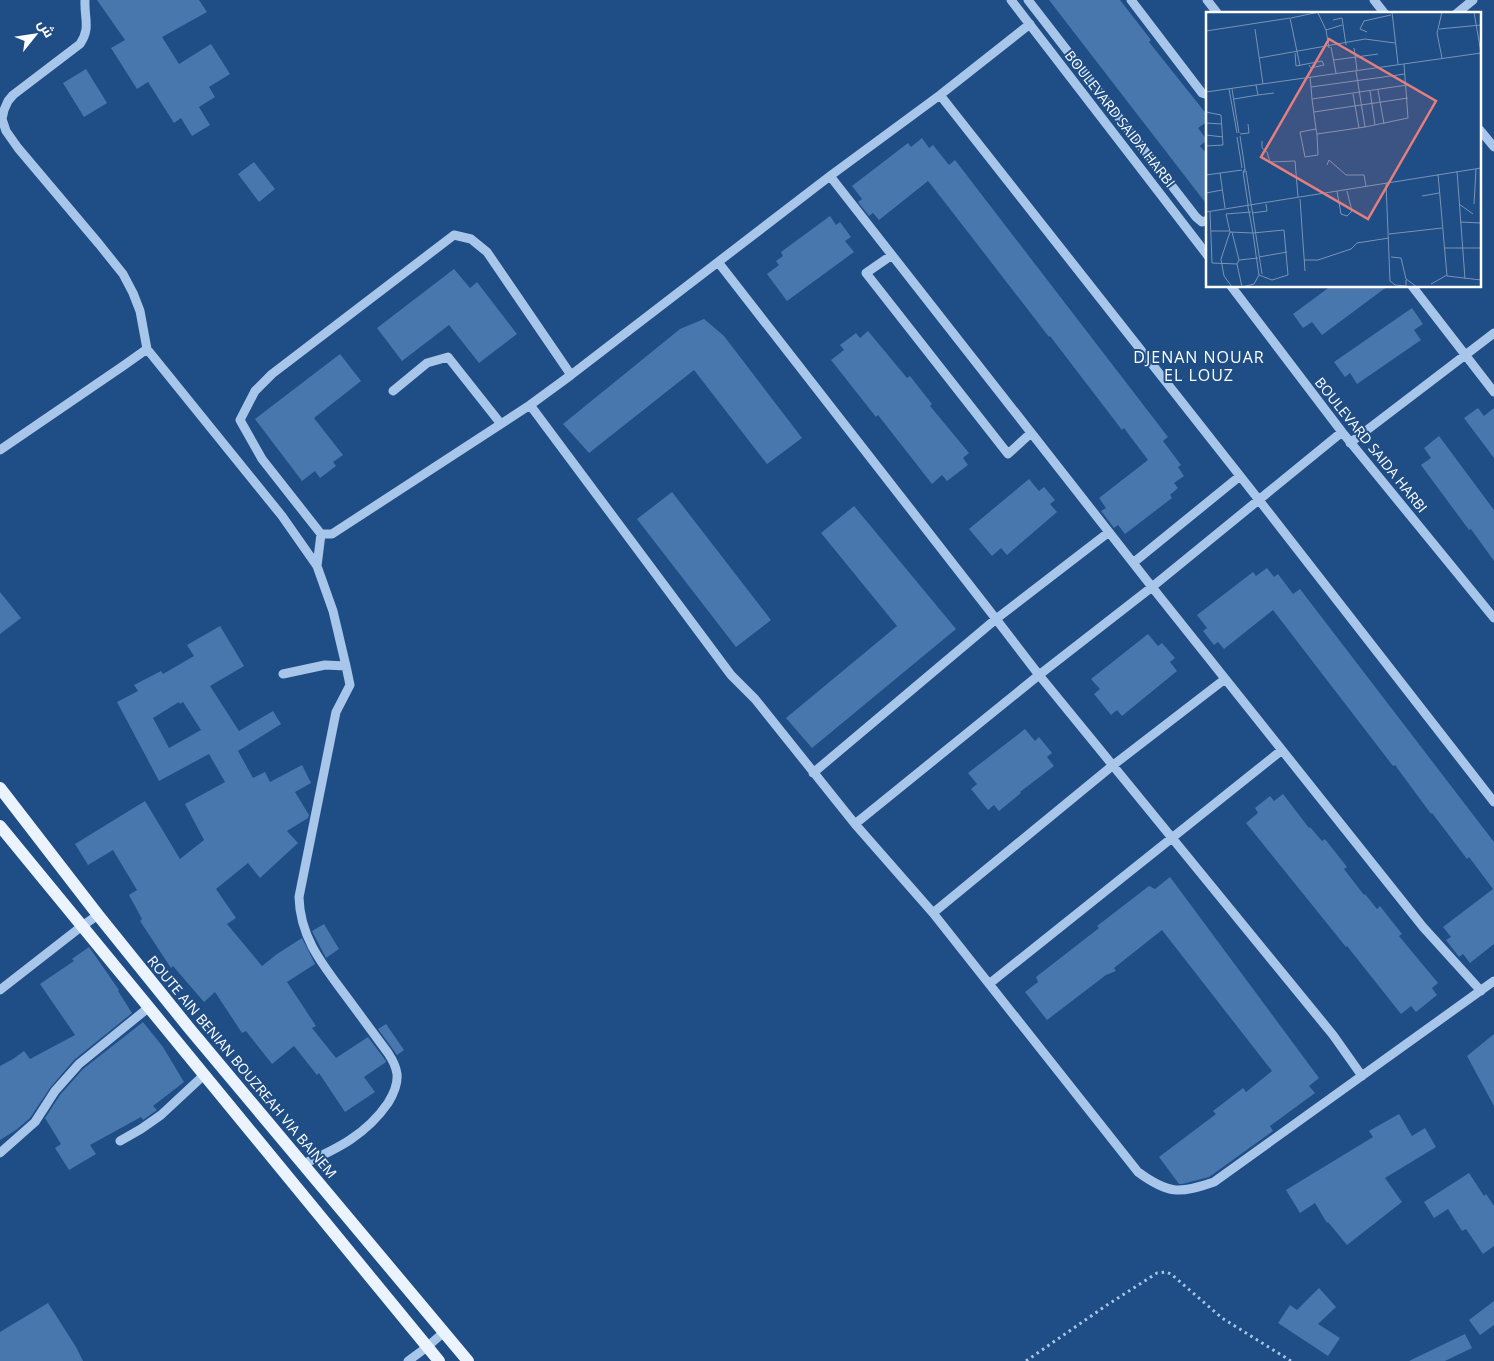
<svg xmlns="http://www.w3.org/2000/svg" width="1494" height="1361" font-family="'Open Sans',Cairo,sans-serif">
<rect width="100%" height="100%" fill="#1f4d85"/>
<path fill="#4877ae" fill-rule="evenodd" d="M 97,0 L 199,0 L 207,12 L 162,37 L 179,64 L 211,44 L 230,74 L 209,87 L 215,97 L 199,107 L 210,125 L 192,136 L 181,118 L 174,123 L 148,82 L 137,89 L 111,48 L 125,40 Z
M 1049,0 L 1120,0 L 1151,40 L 1149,42 L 1208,116 L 1208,121 L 1198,128 L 1207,140 L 1200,146 L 1208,155 L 1208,206 Z
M 86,69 L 107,103 L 84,117 L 63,83 Z
M 922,138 L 929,148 L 933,145 L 949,165 L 955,160 L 1168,437 L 1163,441 L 1181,465 L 1178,467 L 1184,476 L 1174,483 L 1178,488 L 1170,495 L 1172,498 L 1125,534 L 1118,525 L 1114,528 L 1101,511 L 1106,508 L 1099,498 L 1148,460 L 1124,428 L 1122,430 L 1050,336 L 1049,337 L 943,200 L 928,181 L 879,220 L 873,213 L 869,216 L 858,202 L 862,199 L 852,186 L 908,143 L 911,147 Z
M 254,162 L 275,189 L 259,202 L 238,174 Z
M 830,216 L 836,225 L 840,222 L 851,237 L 845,241 L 854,252 L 787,301 L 767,274 L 779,265 L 776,261 L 783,256 L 781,252 Z
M 454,269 L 470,288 L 477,282 L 517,334 L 479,363 L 449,325 L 402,361 L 377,328 Z
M 1331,286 L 1388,286 L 1322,335 L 1312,322 L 1303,328 L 1293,314 Z
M 1412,308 L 1423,324 L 1414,330 L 1421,340 L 1357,384 L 1350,373 L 1345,377 L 1334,362 Z
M 704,319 L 724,336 L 802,438 L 767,464 L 694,370 L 589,453 L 563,424 L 680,329 Z
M 868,331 L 907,378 L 910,376 L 932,404 L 930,406 L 969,453 L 963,458 L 968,465 L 947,481 L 942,475 L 932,484 L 878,415 L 876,417 L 831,360 L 844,350 L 840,345 L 856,333 L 860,338 Z
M 340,354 L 361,381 L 314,418 L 343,455 L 333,462 L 336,466 L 320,478 L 315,471 L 302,481 L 255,419 Z
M 1478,408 L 1484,416 L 1494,408 L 1494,458 L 1464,418 Z
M 1439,436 L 1494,510 L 1494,561 L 1471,529 L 1469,530 L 1421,465 L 1431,458 L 1424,448 Z
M 1029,479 L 1039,491 L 1044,487 L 1055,500 L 1050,504 L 1057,512 L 1007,555 L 1001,548 L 992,556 L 969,529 Z
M 672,492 L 771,620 L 736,647 L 637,519 Z
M 854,506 L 956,629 L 812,748 L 786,718 L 897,626 L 821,533 Z
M 1267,568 L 1274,577 L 1278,574 L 1293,594 L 1300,589 L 1494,842 L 1494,944 L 1470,963 L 1463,954 L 1459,957 L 1446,940 L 1451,937 L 1443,927 L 1493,889 L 1469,857 L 1467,859 L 1432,813 L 1431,814 L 1395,765 L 1393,766 L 1273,610 L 1224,649 L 1218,642 L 1214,645 L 1203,631 L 1207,628 L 1197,615 L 1253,572 L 1256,576 Z
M 0,592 L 21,618 L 0,634 Z
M 220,626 L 244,666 L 210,686 L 239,731 L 273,711 L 281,724 L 238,751 L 253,778 L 265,772 L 270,782 L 302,765 L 311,783 L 295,792 L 309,815 L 308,818 L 287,831 L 298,843 L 260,878 L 248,863 L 216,889 L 236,918 L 227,924 L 262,966 L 277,954 L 302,938 L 315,964 L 287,982 L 316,1026 L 312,1028 L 336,1058 L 368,1037 L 386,1061 L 386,1062 L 364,1077 L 375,1092 L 345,1112 L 319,1073 L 317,1075 L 294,1046 L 272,1064 L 246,1031 L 242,1033 L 215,992 L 204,1002 L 173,966 L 171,968 L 140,921 L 142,919 L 129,895 L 137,890 L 113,850 L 88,865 L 75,844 L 145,801 L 180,859 L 204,840 L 185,804 L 225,782 L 209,754 L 159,781 L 117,702 L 138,691 L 134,685 L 161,671 L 163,674 L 194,656 L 187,645 ZM 179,702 L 180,704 L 183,702 L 201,730 L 169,748 L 153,718 Z
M 1148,634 L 1158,646 L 1162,643 L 1175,658 L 1170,662 L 1177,671 L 1122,716 L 1117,710 L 1111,715 L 1094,694 L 1100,689 L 1091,679 Z
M 1025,729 L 1035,741 L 1039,737 L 1052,753 L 1047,757 L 1054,766 L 1020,792 L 1021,793 L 999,811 L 994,805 L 988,810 L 971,789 L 977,784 L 968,773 Z
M 1283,794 L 1309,828 L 1310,827 L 1322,841 L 1325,839 L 1347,867 L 1344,869 L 1364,895 L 1365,894 L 1377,909 L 1380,906 L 1402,934 L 1399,936 L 1438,983 L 1432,988 L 1437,995 L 1416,1012 L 1411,1006 L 1401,1014 L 1347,946 L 1346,947 L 1246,823 L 1258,813 L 1255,808 L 1270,796 L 1274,801 Z
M 1170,877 L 1319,1078 L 1309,1086 L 1315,1093 L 1270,1126 L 1273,1131 L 1209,1177 L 1182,1184 L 1179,1184 L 1159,1157 L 1216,1114 L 1213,1111 L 1243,1088 L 1246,1092 L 1272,1071 L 1162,930 L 1114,968 L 1116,971 L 1106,975 L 1047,1020 L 1025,992 L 1038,982 L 1036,977 L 1099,928 L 1097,926 L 1149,886 L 1155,889 Z
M 324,924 L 339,949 L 326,958 L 312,931 Z
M 89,947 L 119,990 L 118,991 L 132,1013 L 74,1060 L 50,1088 L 30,1118 L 16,1130 L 0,1140 L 0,1066 L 13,1059 L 24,1051 L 30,1059 L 75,1035 L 40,984 L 74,961 L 72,959 Z
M 143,1022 L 163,1047 L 184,1082 L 153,1106 L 157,1110 L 143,1120 L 141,1117 L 90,1145 L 96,1154 L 69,1170 L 55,1148 L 61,1144 L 45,1118 L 60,1095 L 83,1069 Z
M 386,1024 L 404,1050 L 397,1055 L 378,1029 Z
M 1494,1034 L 1494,1106 L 1467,1056 Z
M 1399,1114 L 1412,1136 L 1425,1128 L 1436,1147 L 1385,1178 L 1402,1202 L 1347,1245 L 1328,1222 L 1327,1223 L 1315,1203 L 1300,1213 L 1286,1190 L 1373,1137 L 1369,1131 Z
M 1469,1173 L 1484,1196 L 1486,1194 L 1494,1206 L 1494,1246 L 1483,1254 L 1466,1229 L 1462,1231 L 1448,1209 L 1434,1218 L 1424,1202 Z
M 1319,1288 L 1336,1307 L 1318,1324 L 1340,1338 L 1328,1356 L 1278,1323 L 1290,1305 L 1297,1310 Z
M 1494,1301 L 1494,1325 L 1480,1335 L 1469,1320 Z
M 48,1303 L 76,1347 L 83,1361 L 0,1361 L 0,1332 Z
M 1465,1334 L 1472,1348 L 1445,1361 L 1409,1361 Z"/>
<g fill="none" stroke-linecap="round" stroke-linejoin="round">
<path stroke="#a8c6ea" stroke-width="3" stroke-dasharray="2.5 4" stroke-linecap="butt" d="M 1026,1361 L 1107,1305 L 1157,1273 L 1166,1272 L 1171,1274 L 1222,1318 L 1291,1361"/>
<path stroke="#a8c6ea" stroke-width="9" d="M 1011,0 L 1208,256
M 1028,0 L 1196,217 L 1202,222 L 1208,220
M 1131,0 L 1202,93 L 1208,95
M 1207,0 L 1218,14
M 1374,0 L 1385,14
M 1456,14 L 1473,0
M 940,95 L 1259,500 L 1494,802
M 1480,130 L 1494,147
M 830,176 L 1152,587 L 1423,927 L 1481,991
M 892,255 L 866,273 L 1008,454 L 1031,433
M 718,262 L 996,619 L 1039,675 L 1333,1035 L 1362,1076
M 1231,286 L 1342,432 L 1494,618
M 1412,286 L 1494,392
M 147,349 L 282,516 L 317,566 L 333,611 L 346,666
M 571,375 L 487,252 L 471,239 L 454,235 L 272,374 L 255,391 L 240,420 L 262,459 L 321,534 L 332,534 L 530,405 L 571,375 L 830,176 L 940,95 L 1030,24
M 393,391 L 427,363 L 448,357 L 501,424
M 530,405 L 731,675 L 755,699 L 855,824 L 1039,675 L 1152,587 L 1342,432
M 1350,443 L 1494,333
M 0,450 L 123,366 L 147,349 L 140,311 L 133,293 L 123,274 L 99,244 L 18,148 L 6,131 L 2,119 L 4,110 L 8,101 L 13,95 L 80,44 C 91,28 84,18 85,0
M 1133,563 L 1240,476
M 317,566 L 321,534
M 283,674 L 325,665 L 346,666 L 350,685 L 336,712 L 299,897 C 300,938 323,965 346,996 C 360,1015 374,1034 388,1053 C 392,1059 396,1066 397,1074 C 398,1084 393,1095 388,1103 C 366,1135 337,1149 303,1164
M 813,773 L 996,619 L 1109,532
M 855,824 L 933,913 L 1138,1172 C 1168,1194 1179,1194 1214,1182 L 1494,981
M 933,913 L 1112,766 L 1225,679
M 989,984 L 1282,750
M 0,990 L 82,926 L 98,915
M 120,1141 L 141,1129 L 161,1115 L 204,1075
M 0,1153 L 35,1122 L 55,1091 L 79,1064 L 148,1008
M 408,1361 L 427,1347 L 444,1332"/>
<path stroke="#ebf3fe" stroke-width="12" d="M 0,788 L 98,915 L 189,1028 L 468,1361
M 0,826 L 439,1361"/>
</g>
<g text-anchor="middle" stroke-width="4" stroke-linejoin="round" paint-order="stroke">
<g font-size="14" fill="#fff" stroke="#1f4d85">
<text transform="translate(1120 119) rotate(52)" y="5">BOULEVARD SAIDA HARBI</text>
<text transform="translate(1371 445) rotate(51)" y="5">BOULEVARD SAIDA HARBI</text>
<text transform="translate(242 1067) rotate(50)" y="5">ROUTE AIN BENIAN BOUZREAH VIA BAINEM</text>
</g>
<g font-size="16" letter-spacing="1" fill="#fff" stroke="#1f4d85">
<text x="1199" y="363">DJENAN NOUAR<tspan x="1199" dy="18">EL LOUZ</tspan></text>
</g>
</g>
<g transform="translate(1206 12)">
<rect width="275" height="275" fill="#1f4d85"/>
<path fill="none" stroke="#7994b6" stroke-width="1" d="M 186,0 L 192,52M 268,0 L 275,41M 112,1 L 120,18M 85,6 L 113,0M 127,8 L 136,6 L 140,33M 49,17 L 57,72M 233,17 L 275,13M 0,19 L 84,6 L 94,54M 161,20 L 154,17 L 158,9 L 185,3M 125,35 L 130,61M 123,36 L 120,18 L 136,13M 148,36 L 151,58M 89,41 L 90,54 L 116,49 L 118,53 L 105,56 L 103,53M 53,46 L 159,27 L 189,31M 236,46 L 231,21 L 236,0M 128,48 L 172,42M 104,65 L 105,75 L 106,87 L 110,117 L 111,122 L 112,143 L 99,145 L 94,120 L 110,117M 105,75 L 199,62M 23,77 L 31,121M 26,77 L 33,121M 172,78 L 178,112M 164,79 L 169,113M 0,80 L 275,41M 147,82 L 153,116M 52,83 L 68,81M 28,87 L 52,83 L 50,73M 106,87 L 201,73M 0,100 L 15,103 L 17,133 L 0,134M 108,100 L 202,86M 0,111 L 16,112M 159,115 L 202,106 L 198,52M 34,122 L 43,121 L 42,112M 111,122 L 159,115 L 150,59M 0,123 L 17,125M 34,124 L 39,157 L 37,160 L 39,160 L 39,157M 31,125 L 36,156M 56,129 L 56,136 L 61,140 L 64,150 L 89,149 L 92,185M 121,153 L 123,148 L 140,163 L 158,163 L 160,174M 40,159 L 56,262M 251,159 L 259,267M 14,161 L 19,196M 232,162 L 241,264 L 275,268M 0,163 L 36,158M 180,171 L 184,269 L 189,273 L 200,274 L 200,268M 131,179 L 135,202 L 141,204 L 146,199 L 141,179M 0,181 L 16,178M 216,184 L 233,181M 94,187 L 99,259M 253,192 L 267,202M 268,192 L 270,157M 0,200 L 275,156M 4,200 L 6,251 L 31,252M 46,201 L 61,199 L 60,192M 20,202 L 45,200M 20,202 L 24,220M 254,210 L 275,211M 5,219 L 23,219M 26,220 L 33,248 L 52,246M 183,222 L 236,216M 238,236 L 275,236M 53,245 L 81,240M 185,245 L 195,246 L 200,267 L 211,275M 33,248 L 31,252 L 36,275M 98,248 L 112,248 L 145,237 L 151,231 L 183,226M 225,272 L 241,263M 26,275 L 18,264 L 15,247 L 24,220 L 47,221 L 78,218 L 82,263 L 66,268 L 53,263 L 50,243 L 47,221 L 42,195 L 42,192 L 37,160M 36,275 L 48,272 L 53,263"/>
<path fill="#e67e7e" fill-opacity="0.15" stroke="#e67e7e" stroke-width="2.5" d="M 123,27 L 230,89 L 162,207 L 55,145 Z"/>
<rect width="275" height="275" fill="none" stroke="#fff" stroke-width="2.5"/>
</g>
<g transform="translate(35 35) rotate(60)" stroke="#1f4d85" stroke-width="4" paint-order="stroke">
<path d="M0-4L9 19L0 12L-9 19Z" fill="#ffffff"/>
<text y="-8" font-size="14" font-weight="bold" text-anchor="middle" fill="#ffffff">ش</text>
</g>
</svg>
